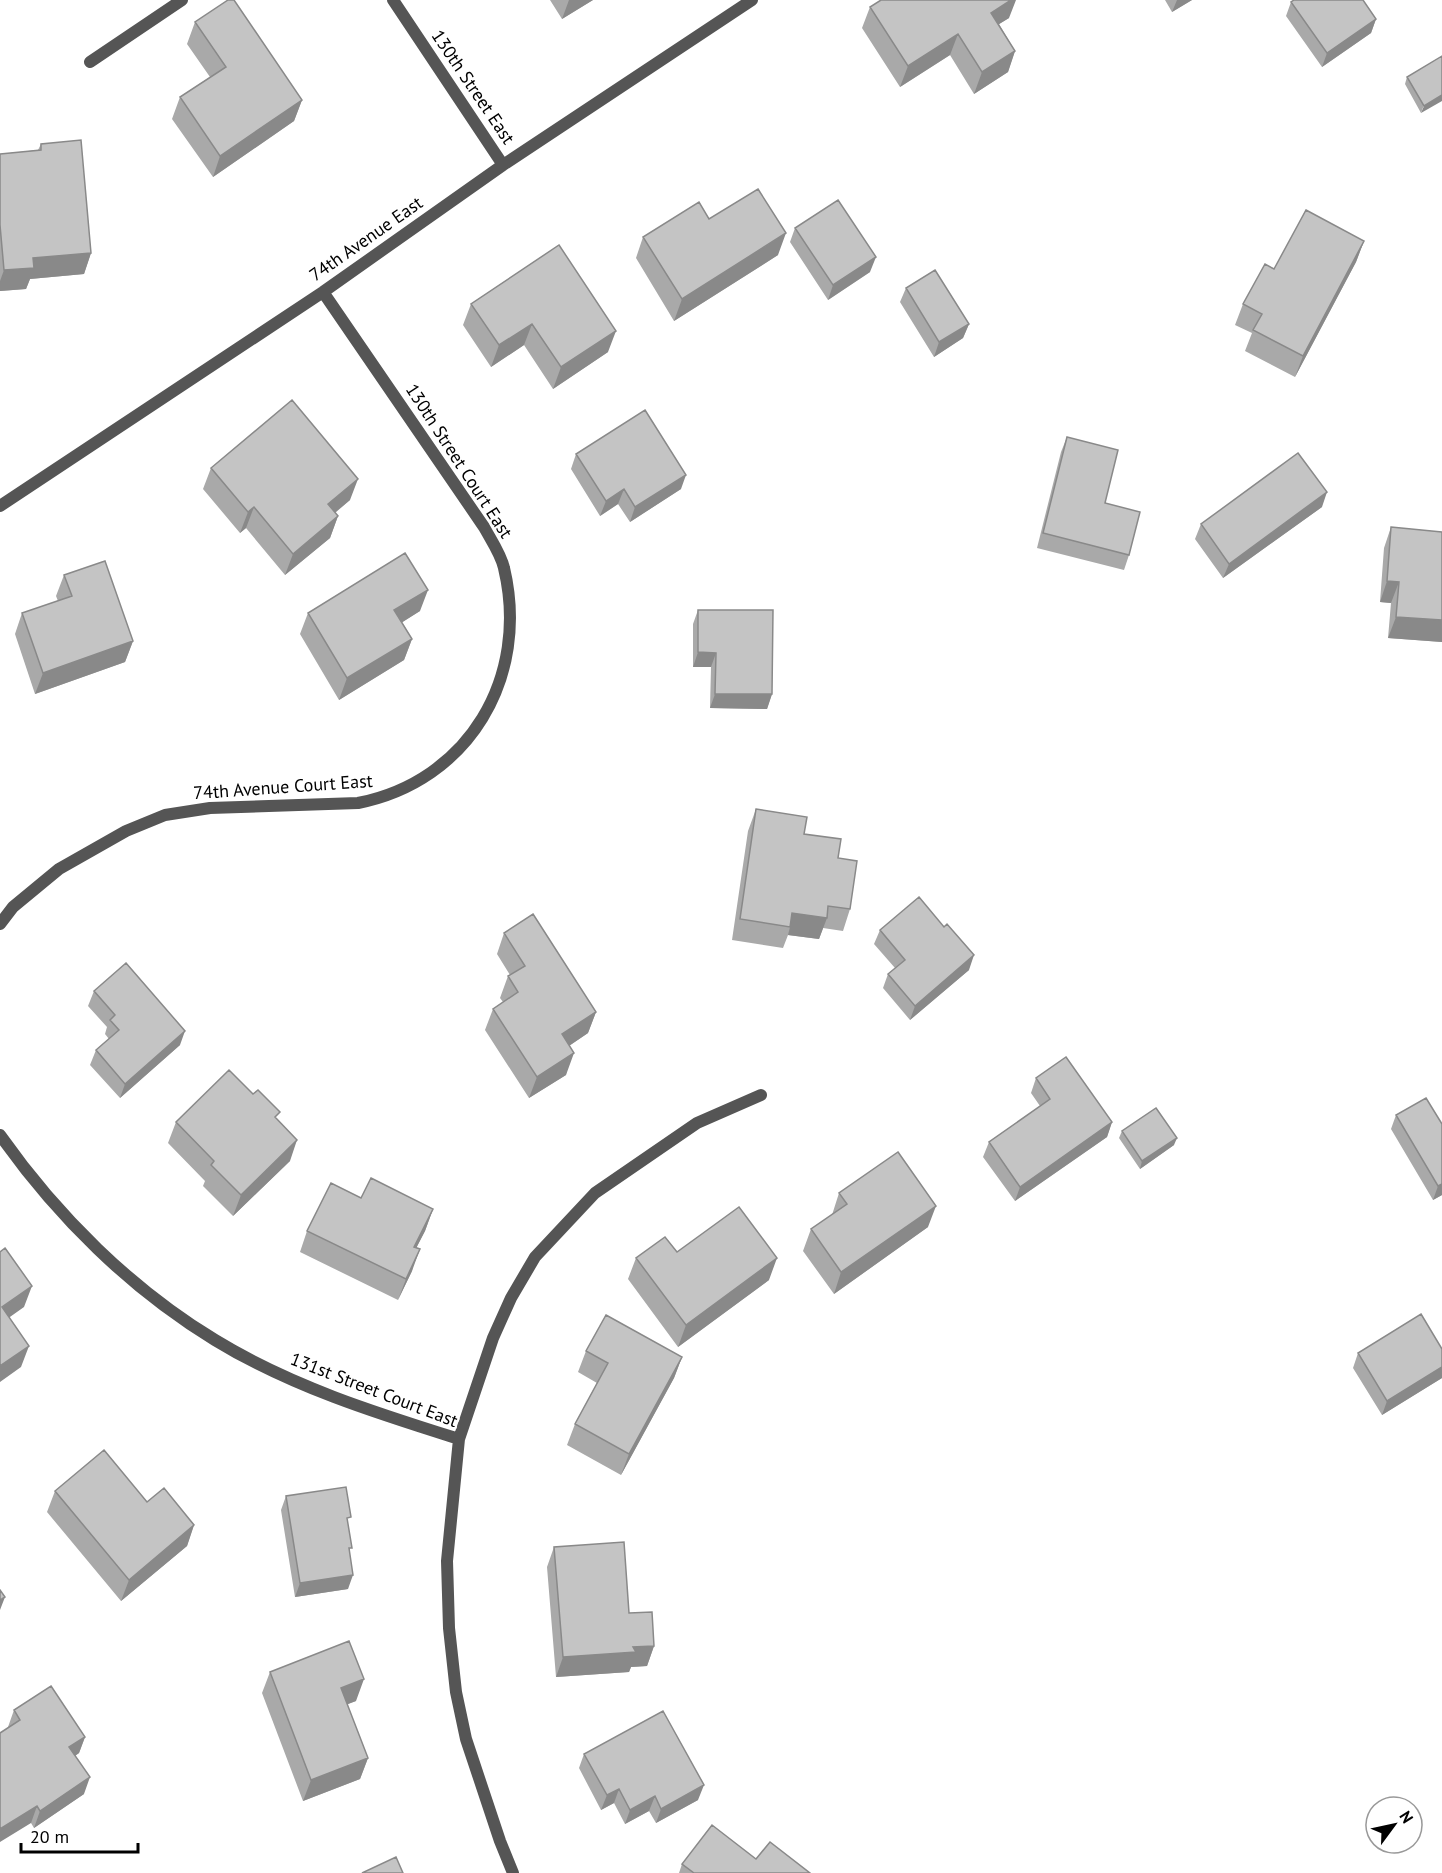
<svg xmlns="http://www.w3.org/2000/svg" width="1442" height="1873" font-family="'PT Sans',sans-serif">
<rect width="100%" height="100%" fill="#fff"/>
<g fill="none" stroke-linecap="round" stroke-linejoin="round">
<path stroke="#555" stroke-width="12" d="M 393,0 L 503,165
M 90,62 L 182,0
M 0,506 L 323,292 L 503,165 L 752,0
M 0,924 L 13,907 L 59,869 L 126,831 L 165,815 L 210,808 L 358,803 C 469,781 530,677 504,568 C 501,554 491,540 484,527 L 323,292
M 0,1135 C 57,1216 131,1289 215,1340 C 290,1386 376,1413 459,1439 L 447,1561 L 449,1628 L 456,1692 L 466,1739 L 500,1841 L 513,1873
M 459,1439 L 493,1338 L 511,1298 L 535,1257 L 595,1193 L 697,1123 L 761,1095"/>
</g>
<path fill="#a9a9a9" d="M 550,0 L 593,0 L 562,19 Z
M 1165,0 L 1192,0 L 1172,12 Z
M 1291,2 L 1376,19 L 1371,33 L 1322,67 L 1286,16 Z
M 870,7 L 1009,18 L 999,24 L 1015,51 L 1008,72 L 974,94 L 950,55 L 900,87 L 862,28 Z
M 195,22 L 302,100 L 294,121 L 213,177 L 172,119 L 180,97 L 210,77 L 187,44 Z
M 1442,56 L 1421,113 L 1405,84 L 1407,77 Z
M 41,144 L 91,253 L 84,274 L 30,279 L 26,289 L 0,291 L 0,154 L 38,150 Z
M 709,219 L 778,255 L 674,321 L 636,258 L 643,237 Z
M 795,228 L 870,272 L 828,300 L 790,242 Z
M 1364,241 L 1356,262 L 1295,377 L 1245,351 L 1252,333 L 1235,325 L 1243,304 L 1274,269 Z
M 559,245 L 608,352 L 553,389 L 524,345 L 491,367 L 463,325 L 471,304 Z
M 906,288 L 969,324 L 963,338 L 934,357 L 900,302 Z
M 1067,437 L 1129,555 L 1124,570 L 1037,548 L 1061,452 Z
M 576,454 L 681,489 L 630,522 L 618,504 L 600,516 L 571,469 Z
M 211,468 L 350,500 L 335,513 L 338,516 L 330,538 L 285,575 L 246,528 L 240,533 L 203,489 Z
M 1322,507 L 1223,578 L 1195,539 L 1201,524 Z
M 1391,527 L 1442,532 L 1442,642 L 1388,638 L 1391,603 L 1380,602 L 1384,548 Z
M 64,575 L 133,641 L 125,662 L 35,694 L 15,634 L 22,613 L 58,601 L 56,596 Z
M 698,610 L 772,694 L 767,709 L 710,708 L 711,667 L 693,667 L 693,624 Z
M 420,611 L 402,622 L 412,639 L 404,660 L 339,700 L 300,634 L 308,613 Z
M 756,809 L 804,834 L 838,858 L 850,909 L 843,931 L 823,928 L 819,939 L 788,935 L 783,948 L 732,940 L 748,831 Z
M 944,927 L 969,970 L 910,1020 L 883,988 L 888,974 L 895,968 L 874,944 L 880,930 Z
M 504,933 L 596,1012 L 588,1033 L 569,1046 L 566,1075 L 529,1098 L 485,1030 L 493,1009 L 503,1002 L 500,998 L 508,976 L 510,975 L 497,954 Z
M 94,991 L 180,1045 L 120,1098 L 90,1065 L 96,1050 L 109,1039 L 105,1034 L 107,1027 L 88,1006 Z
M 1036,1078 L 1112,1122 L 1107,1137 L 1015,1201 L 983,1157 L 989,1142 L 1040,1106 L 1031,1093 Z
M 1396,1115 L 1442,1124 L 1442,1195 L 1433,1200 L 1391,1129 Z
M 277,1119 L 290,1161 L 233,1216 L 203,1186 L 205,1181 L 168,1143 L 176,1122 Z
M 1122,1131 L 1174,1145 L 1140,1169 L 1119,1138 Z
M 839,1193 L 928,1227 L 834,1294 L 803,1251 L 811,1229 L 832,1215 Z
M 361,1198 L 433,1209 L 425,1231 L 416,1248 L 412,1271 L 398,1300 L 300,1252 L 307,1231 Z
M 677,1252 L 769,1280 L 678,1347 L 628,1279 L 636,1258 Z
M 1442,1349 L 1442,1378 L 1382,1415 L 1353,1368 L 1358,1353 Z
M 586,1351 L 682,1357 L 674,1378 L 621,1475 L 567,1445 L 575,1424 L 597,1383 L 578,1372 Z
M 55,1491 L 147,1502 L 194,1525 L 187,1546 L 121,1601 L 47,1512 Z
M 286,1496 L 348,1524 L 350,1554 L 348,1589 L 295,1597 L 281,1510 Z
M 554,1547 L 629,1613 L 654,1646 L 647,1666 L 631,1667 L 629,1672 L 556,1677 L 547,1567 Z
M 270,1672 L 356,1701 L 347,1704 L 368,1758 L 360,1779 L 303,1801 L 262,1693 Z
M 14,1710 L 85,1737 L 79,1753 L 75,1756 L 84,1794 L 34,1828 L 31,1823 L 8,1727 Z
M 584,1754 L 698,1800 L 656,1823 L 649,1811 L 625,1824 L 614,1803 L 601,1810 L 579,1768 Z
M 756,1859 L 810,1873 L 679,1873 L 682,1864 Z"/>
<path fill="#898989" d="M 569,0 L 593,0 L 562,19 Z
M 1011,0 L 1016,0 L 1009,18 L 983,34 L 991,13 Z
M 1177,0 L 1192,0 L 1172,12 Z
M 1376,19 L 1371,33 L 1322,67 L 1327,53 Z
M 958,34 L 950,55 L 900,87 L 908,66 Z
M 1015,51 L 1008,72 L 974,94 L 982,72 Z
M 1442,95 L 1442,101 L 1421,113 L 1424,106 Z
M 302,100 L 294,121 L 213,177 L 220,156 Z
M 786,233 L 778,255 L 674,321 L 682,299 Z
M 1364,241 L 1356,262 L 1295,377 L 1303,356 Z
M 91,253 L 84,274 L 30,279 L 26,289 L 0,291 L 0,281 L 4,270 L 33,258 Z
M 876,257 L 870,272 L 828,300 L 833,285 Z
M 532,324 L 524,345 L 491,367 L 499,345 Z
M 969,324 L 963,338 L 934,357 L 939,342 Z
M 616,331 L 608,352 L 553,389 L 561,367 Z
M 686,475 L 681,489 L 630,522 L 635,507 Z
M 358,479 L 350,500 L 320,525 L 328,504 Z
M 624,489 L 618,504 L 600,516 L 606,501 Z
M 1327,492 L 1322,507 L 1223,578 L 1229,564 Z
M 254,507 L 246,528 L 240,533 L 248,512 Z
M 338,516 L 330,538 L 285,575 L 293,554 Z
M 1387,581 L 1399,582 L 1391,603 L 1380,602 Z
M 428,590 L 420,611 L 387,632 L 394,610 Z
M 1396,617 L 1442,620 L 1442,642 L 1388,638 Z
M 412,639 L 404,660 L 339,700 L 347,678 Z
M 133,641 L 125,662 L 35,694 L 43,673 Z
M 698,652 L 716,653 L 711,667 L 693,667 Z
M 715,694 L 772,694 L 767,709 L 710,708 Z
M 792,913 L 827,918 L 819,939 L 788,935 L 790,927 Z
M 974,955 L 969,970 L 910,1020 L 915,1006 Z
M 596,1012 L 588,1033 L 554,1056 L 562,1034 Z
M 185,1031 L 180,1045 L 120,1098 L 125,1084 Z
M 574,1053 L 566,1075 L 529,1098 L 537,1077 Z
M 1112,1122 L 1107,1137 L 1015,1201 L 1020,1187 Z
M 1177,1138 L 1174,1145 L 1140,1169 L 1142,1161 Z
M 297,1140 L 290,1161 L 233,1216 L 241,1195 Z
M 1442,1184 L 1442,1195 L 1433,1200 L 1438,1186 Z
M 936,1206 L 928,1227 L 834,1294 L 841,1272 Z
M 433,1209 L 425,1231 L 406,1268 L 414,1247 Z
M 420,1249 L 412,1271 L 398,1300 L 406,1279 Z
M 777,1258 L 769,1280 L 678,1347 L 686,1325 Z
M 32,1286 L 24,1307 L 0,1324 L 2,1307 Z
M 29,1346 L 21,1367 L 0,1382 L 0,1366 Z
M 682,1357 L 674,1378 L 621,1475 L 629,1454 Z
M 1442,1367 L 1442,1378 L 1382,1415 L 1387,1401 Z
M 194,1525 L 187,1546 L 121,1601 L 129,1580 Z
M 353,1575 L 348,1589 L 295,1597 L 300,1583 Z
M 5,1597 L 0,1610 L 0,1600 Z
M 654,1646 L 647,1666 L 631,1667 L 629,1672 L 556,1677 L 563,1657 L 633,1647 Z
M 364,1679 L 356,1701 L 333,1710 L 341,1688 Z
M 85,1737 L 79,1753 L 63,1764 L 69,1747 Z
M 368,1758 L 360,1779 L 303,1801 L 311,1780 Z
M 90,1777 L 84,1794 L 34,1828 L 40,1811 Z
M 704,1785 L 698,1800 L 656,1823 L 661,1809 Z
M 619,1789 L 614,1803 L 601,1810 L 607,1795 Z
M 655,1796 L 649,1811 L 625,1824 L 630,1810 Z
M 37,1806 L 31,1823 L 0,1842 L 0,1829 Z"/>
<path fill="#c4c4c4" stroke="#898989" stroke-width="1.5" d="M 228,0 L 234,0 L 302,100 L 220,156 L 180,97 L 226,67 L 195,22 Z
M 881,0 L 1011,0 L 991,13 L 1015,51 L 982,72 L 958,34 L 908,66 L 870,7 Z
M 1294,0 L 1363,0 L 1376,19 L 1327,53 L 1291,2 Z
M 1442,56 L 1442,95 L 1424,106 L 1407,77 Z
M 81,140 L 91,253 L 33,258 L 34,268 L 4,270 L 0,225 L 0,154 L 41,150 L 41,144 Z
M 758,189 L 786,233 L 682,299 L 643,237 L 699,202 L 709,219 Z
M 838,200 L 876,257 L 833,285 L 795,228 Z
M 1306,210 L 1364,241 L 1303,356 L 1253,330 L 1262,314 L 1243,304 L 1265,264 L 1274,269 Z
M 559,245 L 616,331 L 561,367 L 532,324 L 499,345 L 471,304 Z
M 935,270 L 969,324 L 939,342 L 906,288 Z
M 292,400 L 358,479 L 328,504 L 338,516 L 293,554 L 254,507 L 248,512 L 211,468 Z
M 645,410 L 686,475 L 635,507 L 624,489 L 606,501 L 576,454 Z
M 1067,437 L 1118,450 L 1105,503 L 1140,512 L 1129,555 L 1043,533 Z
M 1298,453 L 1327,492 L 1229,564 L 1201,524 Z
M 1391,527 L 1442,532 L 1442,620 L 1396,617 L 1399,582 L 1387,581 Z
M 405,553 L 428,590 L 394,610 L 412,639 L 347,678 L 308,613 Z
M 105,561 L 133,641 L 43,673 L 22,613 L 72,596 L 64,575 Z
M 698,610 L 773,610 L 772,694 L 715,694 L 716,653 L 698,652 Z
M 756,809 L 807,817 L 804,834 L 841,839 L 838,858 L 857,861 L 850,909 L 828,906 L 827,918 L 792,913 L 790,927 L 740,919 Z
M 919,897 L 944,927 L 947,924 L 974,955 L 915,1006 L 888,974 L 905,960 L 880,930 Z
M 533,914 L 596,1012 L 562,1034 L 574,1053 L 537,1077 L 493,1009 L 518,992 L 508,976 L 525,966 L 504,933 Z
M 126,963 L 185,1031 L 125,1084 L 96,1050 L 119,1030 L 110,1020 L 115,1015 L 94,991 Z
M 1066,1057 L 1112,1122 L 1020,1187 L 989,1142 L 1050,1099 L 1036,1078 Z
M 229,1070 L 253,1094 L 258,1090 L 280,1112 L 275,1117 L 297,1140 L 241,1195 L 211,1165 L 214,1161 L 176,1122 Z
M 1426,1098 L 1442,1124 L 1442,1184 L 1438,1186 L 1396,1115 Z
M 1156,1108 L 1177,1138 L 1142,1161 L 1122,1131 Z
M 898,1152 L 936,1206 L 841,1272 L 811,1229 L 847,1204 L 839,1193 Z
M 371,1178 L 433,1209 L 414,1247 L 420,1249 L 406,1279 L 307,1231 L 331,1183 L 361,1198 Z
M 739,1207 L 777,1258 L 686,1325 L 636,1258 L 665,1237 L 677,1252 Z
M 5,1248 L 32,1286 L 2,1307 L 29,1346 L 0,1366 L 0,1252 Z
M 1421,1314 L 1442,1349 L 1442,1367 L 1387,1401 L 1358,1353 Z
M 606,1315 L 682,1357 L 629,1454 L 575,1424 L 608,1363 L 586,1351 Z
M 104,1450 L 147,1502 L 164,1488 L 194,1525 L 129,1580 L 55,1491 Z
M 346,1487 L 351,1517 L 347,1518 L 352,1548 L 349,1548 L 353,1575 L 300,1583 L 286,1496 Z
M 624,1542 L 629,1613 L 652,1612 L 654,1646 L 633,1647 L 636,1652 L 563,1657 L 554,1547 Z
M 0,1590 L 5,1597 L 0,1600 Z
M 349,1641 L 364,1679 L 341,1688 L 368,1758 L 311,1780 L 270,1672 Z
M 51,1686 L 85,1737 L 69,1747 L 90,1777 L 40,1811 L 37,1806 L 0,1829 L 0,1733 L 20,1720 L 14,1710 Z
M 663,1711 L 704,1785 L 661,1809 L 655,1796 L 630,1810 L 619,1789 L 607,1795 L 584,1754 Z
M 712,1825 L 756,1859 L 770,1842 L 810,1873 L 694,1873 L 682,1864 Z
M 396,1857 L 403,1873 L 362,1873 Z"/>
<g text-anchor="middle" stroke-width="4.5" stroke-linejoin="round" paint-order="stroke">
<g font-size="18" fill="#000" stroke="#fff">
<text transform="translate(473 87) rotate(56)" y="6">130th Street East</text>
<text transform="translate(366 239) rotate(-35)" y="6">74th Avenue East</text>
<text transform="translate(459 461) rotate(57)" y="6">130th Street Court East</text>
<text transform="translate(283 787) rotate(-4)" y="6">74th Avenue Court East</text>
<text transform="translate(374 1390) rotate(21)" y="6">131st Street Court East</text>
</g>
</g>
<g transform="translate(1394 1825) rotate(57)"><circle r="28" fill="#ffffff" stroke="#999999" stroke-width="1.5"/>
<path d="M0-4.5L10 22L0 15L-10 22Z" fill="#000000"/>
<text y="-9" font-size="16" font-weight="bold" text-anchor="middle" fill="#000000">N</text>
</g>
<path d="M21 1843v9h117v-9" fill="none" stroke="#000000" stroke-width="3"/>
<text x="30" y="1843" font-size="18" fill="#000000" stroke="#ffffff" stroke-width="4.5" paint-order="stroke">20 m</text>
</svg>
